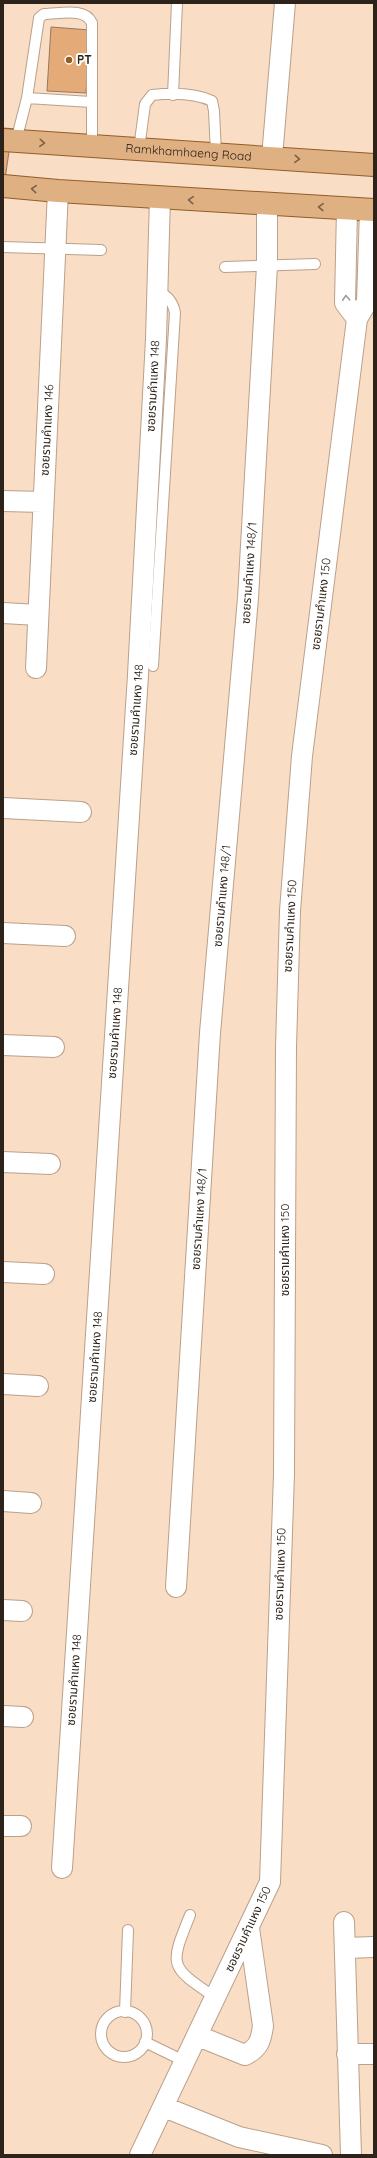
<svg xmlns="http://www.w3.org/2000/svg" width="377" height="2158" font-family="Quicksand,'Noto Sans Thai',sans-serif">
<rect width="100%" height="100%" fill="#f9ddc5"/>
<path fill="#e4aa77" stroke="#937964" d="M 51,27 L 90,30 L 86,93 L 47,91 Z
M 3,128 L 17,129 L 10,145 L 5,179 L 3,179 Z"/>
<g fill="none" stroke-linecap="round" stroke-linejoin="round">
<g stroke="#bba08a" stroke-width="12">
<path id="lane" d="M 173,95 L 177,3
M 27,98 L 91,102
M 16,141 L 27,98 L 39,18 L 44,14 C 60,14 85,7 92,23 L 92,146
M 139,149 L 145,104 L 152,95 C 171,93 195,93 212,101 L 214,111 L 216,154
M 3,247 L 101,250
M 225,267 L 315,264
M 153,666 L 175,313 C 173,301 167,296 157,290
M 190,1915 C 169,1967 169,1966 216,1998
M101 2034a23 23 0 1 1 46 0a23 23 0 1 1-46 0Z
M 125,2012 L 128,1930
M 145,2042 L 186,2062"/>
</g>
<g stroke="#bba08a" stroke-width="22">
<path id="street" d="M 272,157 L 285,3
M 347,209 L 345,303 L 357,319 L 367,302 L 370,210
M 3,501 L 43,502
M 3,613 L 38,615
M 36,668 L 58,191
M 3,808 L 81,812
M 3,933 L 65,936
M 3,1045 L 54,1047
M 3,1162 L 50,1164
M 3,1272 L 44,1274
M 3,1384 L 38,1386
M 3,1501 L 31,1503
M 176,1587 L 210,1033 L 248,598 L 267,266 L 267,204
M 3,1610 L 22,1611
M 3,1716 L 23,1717
M 3,1826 L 21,1826
M 62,1868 L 138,675 L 156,339 L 160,197
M 344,1922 L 351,2155
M 346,1948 L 374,1947
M 198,2036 L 245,2055 C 259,2048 261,2040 263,2026 L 249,1928
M 347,2054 L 374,2054
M 164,2107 L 239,2137 L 322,2155
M 140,2155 L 270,1882 L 284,1474 L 286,1047 L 290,911 L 302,756 L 357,319"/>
</g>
<g stroke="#925d28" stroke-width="24">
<g id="primary">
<path id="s1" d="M 3,140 L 374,165"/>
<path d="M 3,186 L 58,191 L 374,210"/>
</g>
</g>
<use href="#lane" stroke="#fff" stroke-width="10"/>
<use href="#street" stroke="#fff" stroke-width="20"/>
<use href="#primary" stroke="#dfb082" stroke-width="22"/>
</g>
<defs><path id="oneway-chevron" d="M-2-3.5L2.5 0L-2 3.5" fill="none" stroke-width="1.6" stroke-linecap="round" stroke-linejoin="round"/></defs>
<g stroke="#7d6249">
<use href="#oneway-chevron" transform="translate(42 143) rotate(4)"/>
<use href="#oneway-chevron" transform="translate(297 159) rotate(4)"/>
<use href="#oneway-chevron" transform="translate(34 189) rotate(-175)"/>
<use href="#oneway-chevron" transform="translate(191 200) rotate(-176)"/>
<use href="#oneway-chevron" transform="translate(321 207) rotate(-177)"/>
</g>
<use stroke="#a09c98" href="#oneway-chevron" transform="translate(346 298) rotate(-93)"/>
<circle fill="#9a5d20" stroke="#fff" stroke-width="1.5" cx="69" cy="60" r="4"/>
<g text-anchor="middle" stroke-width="4" stroke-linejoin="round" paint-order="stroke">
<g font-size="12" font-weight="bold" fill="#2d231a" stroke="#fff" text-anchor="start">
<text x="77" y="64">PT</text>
</g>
<g font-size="12" fill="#2d231a" stroke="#fff">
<text dy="4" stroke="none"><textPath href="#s1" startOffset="186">Ramkhamhaeng Road</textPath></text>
<text transform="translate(153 386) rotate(-87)" y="4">ซอยรามคำแหง 148</text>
<text transform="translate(47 430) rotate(-87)" y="4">ซอยรามคำแหง 146</text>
<text transform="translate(249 573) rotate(-86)" y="4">ซอยรามคำแหง 148/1</text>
<text transform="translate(321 604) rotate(-83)" y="4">ซอยรามคำแหง 150</text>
<text transform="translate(136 710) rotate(-86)" y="4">ซอยรามคำแหง 148</text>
<text transform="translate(222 896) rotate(-85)" y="4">ซอยรามคำแหง 148/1</text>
<text transform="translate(290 926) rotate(-87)" y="4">ซอยรามคำแหง 150</text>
<text transform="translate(115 1033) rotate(-86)" y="4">ซอยรามคำแหง 148</text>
<text transform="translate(199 1219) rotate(-86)" y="4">ซอยรามคำแหง 148/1</text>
<text transform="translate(285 1250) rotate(-90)" y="4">ซอยรามคำแหง 150</text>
<text transform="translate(95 1357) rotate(-86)" y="4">ซอยรามคำแหง 148</text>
<text transform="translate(280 1574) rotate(-88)" y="4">ซอยรามคำแหง 150</text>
<text transform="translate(74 1680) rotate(-86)" y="4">ซอยรามคำแหง 148</text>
<text transform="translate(248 1929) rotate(-65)" y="4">ซอยรามคำแหง 150</text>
</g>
</g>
<rect width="377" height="2158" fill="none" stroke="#2d231a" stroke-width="8"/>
</svg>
